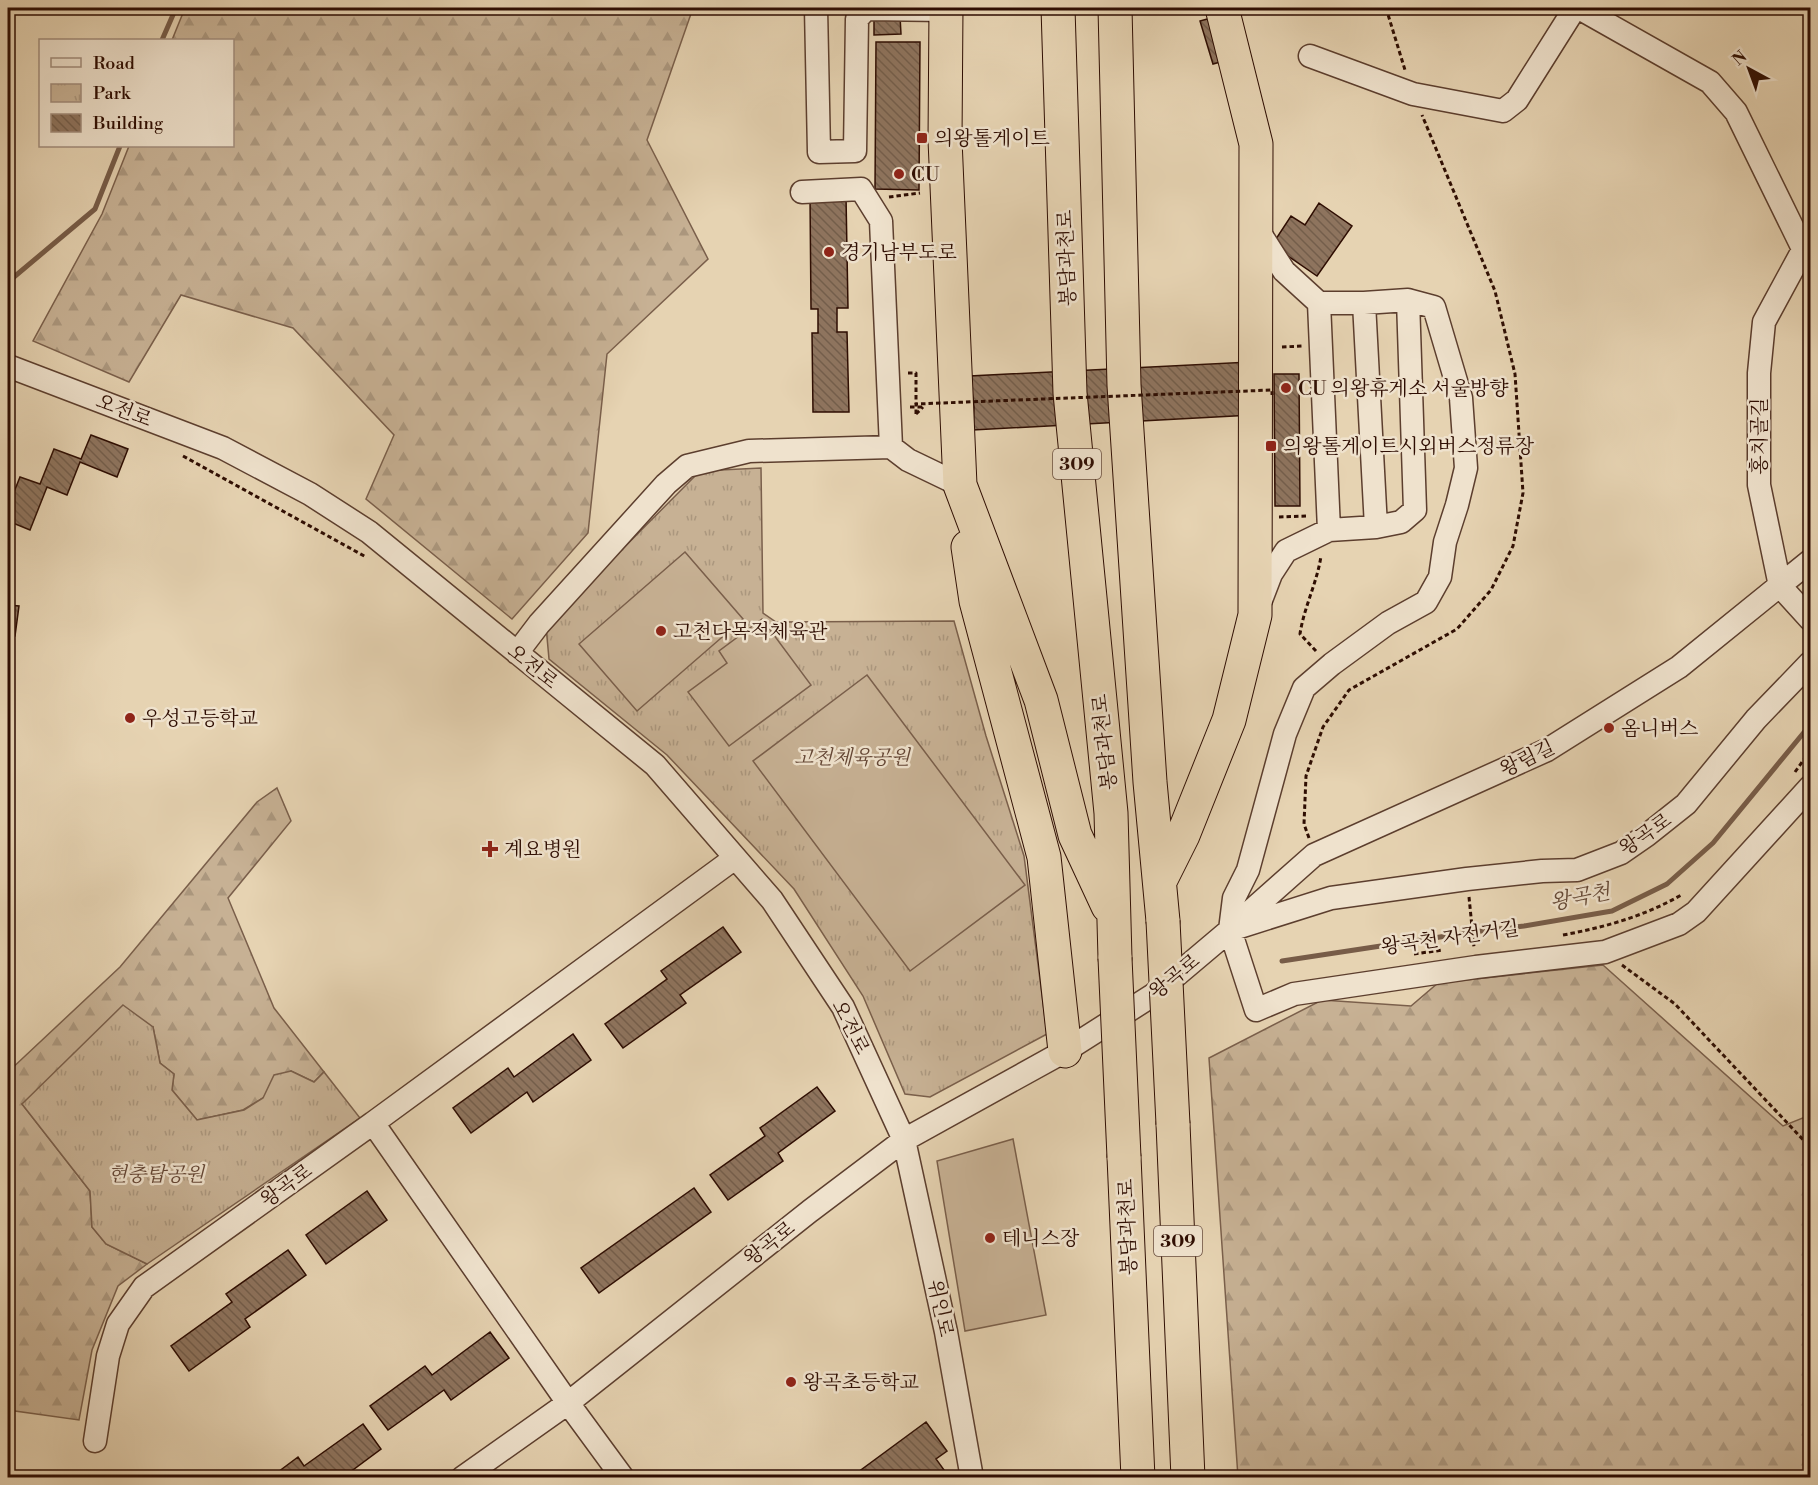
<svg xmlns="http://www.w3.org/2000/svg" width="1818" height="1485" font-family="'Libre Bodoni','Noto Serif KR',serif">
<defs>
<pattern id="forest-firs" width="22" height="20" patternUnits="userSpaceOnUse" patternTransform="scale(1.5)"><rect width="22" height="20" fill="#c7b194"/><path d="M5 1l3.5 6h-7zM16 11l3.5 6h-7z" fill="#ab977e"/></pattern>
<pattern id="park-tufts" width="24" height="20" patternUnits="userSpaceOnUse" patternTransform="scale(1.5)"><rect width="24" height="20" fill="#c7b194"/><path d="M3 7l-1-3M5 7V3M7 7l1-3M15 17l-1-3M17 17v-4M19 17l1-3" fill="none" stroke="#ab977e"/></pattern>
<pattern id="building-back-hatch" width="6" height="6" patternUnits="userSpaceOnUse" patternTransform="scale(1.5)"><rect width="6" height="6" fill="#8e745e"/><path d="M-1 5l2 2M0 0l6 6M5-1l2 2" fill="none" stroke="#745e4b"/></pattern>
</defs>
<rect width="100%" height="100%" fill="#e6d3b2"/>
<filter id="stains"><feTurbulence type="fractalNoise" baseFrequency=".00333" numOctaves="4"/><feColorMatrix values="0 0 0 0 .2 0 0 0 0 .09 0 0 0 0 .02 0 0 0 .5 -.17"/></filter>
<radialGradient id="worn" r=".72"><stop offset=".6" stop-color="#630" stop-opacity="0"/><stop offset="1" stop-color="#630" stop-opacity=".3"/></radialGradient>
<path fill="url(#forest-firs)" stroke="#7a5f4b" stroke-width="1.5" d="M 185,8 L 693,8 L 647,140 L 708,259 L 607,354 L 588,533 L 512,619 L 366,499 L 394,435 L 293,328 L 181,295 L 129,382 L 33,341 L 102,214 L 129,146 L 232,146 L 232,40 L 172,40 Z
M 277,788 L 291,821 L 228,898 L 274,1008 L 324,1072 L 314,1082 L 291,1071 L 263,1098 L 243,1110 L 197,1120 L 172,1090 L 174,1074 L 160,1063 L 153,1027 L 22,1104 L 90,1191 L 92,1227 L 106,1244 L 147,1264 L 118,1286 L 92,1350 L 79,1420 L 8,1410 L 8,1072 L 120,967 L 257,802 Z
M 1603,965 L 1783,1126 L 1810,1115 L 1810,1477 L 1238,1477 L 1209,1058 L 1322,1000 L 1411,1006 L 1438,983 Z"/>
<path fill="url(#park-tufts)" stroke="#7a5f4b" stroke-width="1.5" d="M 761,468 L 763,613 L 776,622 L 954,621 L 986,736 L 1024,856 L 1047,1034 L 930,1097 L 905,1094 L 863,996 L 794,889 L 667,755 L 549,659 L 546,626 L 700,471 Z
M 123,1005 L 153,1027 L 160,1063 L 174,1074 L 172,1090 L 197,1120 L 244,1110 L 263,1098 L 274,1075 L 291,1071 L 314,1082 L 324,1072 L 360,1118 L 147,1264 L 106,1244 L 92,1227 L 90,1191 L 22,1104 Z"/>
<path fill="#c7b194" stroke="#7a5f4b" stroke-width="1.5" d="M 685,552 L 743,619 L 637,711 L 579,644 Z
M 762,619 L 811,685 L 729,746 L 688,692 L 727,663 L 719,651 Z
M 867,675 L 1025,885 L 910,971 L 753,761 Z
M 1013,1139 L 1046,1315 L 965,1331 L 937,1161 Z"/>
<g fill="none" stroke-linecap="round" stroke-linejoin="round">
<path stroke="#775c48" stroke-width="5" d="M 162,40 L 176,8
M 8,282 L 95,209 L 120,146
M 1282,961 L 1473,932 L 1524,926 L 1612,911 L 1667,884 L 1713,843 L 1810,725"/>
</g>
<path fill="url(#building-back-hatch)" stroke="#2e0d02" stroke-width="1.5" d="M 1236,11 L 1249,54 L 1213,64 L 1200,21 Z
M 900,16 L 901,34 L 874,35 L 874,18 Z
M 876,42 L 920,42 L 919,190 L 875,189 Z
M 810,196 L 846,196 L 848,308 L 837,308 L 837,332 L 847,332 L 849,412 L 813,412 L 812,333 L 818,333 L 818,309 L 811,309 Z
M 1319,203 L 1352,226 L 1317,276 L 1272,245 L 1291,216 L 1305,225 Z
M 1250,362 L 1252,415 L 973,430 L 974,407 L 970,376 Z
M 1274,374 L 1299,374 L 1300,506 L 1275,506 Z
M 91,435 L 128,449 L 117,477 L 80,462 L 67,495 L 47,487 L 30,530 L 8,521 L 8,507 L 20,477 L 40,484 L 54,449 L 81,459 Z
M 8,605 L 19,606 L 15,636 L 8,635 Z
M 723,927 L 741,952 L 680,995 L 686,1003 L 623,1048 L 605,1024 L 667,979 L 661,971 Z
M 573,1034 L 591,1060 L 533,1102 L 527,1092 L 471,1133 L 453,1108 L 508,1068 L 514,1077 Z
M 817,1087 L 835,1111 L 778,1153 L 783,1161 L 728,1200 L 710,1175 L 765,1136 L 760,1128 Z
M 694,1188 L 711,1212 L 599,1293 L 581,1268 Z
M 367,1191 L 387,1220 L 326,1264 L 306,1235 Z
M 288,1250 L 306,1275 L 245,1319 L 250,1327 L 189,1371 L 171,1346 L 232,1302 L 226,1294 Z
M 490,1332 L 509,1358 L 451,1400 L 444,1390 L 388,1430 L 370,1406 L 425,1366 L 432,1375 Z
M 926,1422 L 947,1451 L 936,1459 L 947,1474 L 942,1478 L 850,1478 Z
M 363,1424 L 381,1449 L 342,1478 L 270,1478 L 298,1457 L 304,1466 Z"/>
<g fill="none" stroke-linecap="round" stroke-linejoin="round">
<g stroke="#5c3e2e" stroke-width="25">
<path id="minor" d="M 816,8 L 819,152 L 855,151 L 857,19 L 866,9 L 946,10
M 1579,8 L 1710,82 L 1736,112 L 1810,263
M 1310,56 L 1413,94 L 1503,111 L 1517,100 L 1575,8
M 802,192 L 861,189 L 881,221 L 891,447 L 908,460 L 960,485
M 1256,227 L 1284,271 L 1319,303 L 1364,303 L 1376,527 L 1329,530 L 1286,551 L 1271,574 L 1261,600
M 1803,250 L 1764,322 L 1759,373 L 1759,485 L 1780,586 L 1810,619
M 1319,303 L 1329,530
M 1364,303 L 1408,300 L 1434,307 L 1461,398 L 1466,468 L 1457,505 L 1445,542 L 1440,577 L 1426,602 L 1388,623 L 1332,664 L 1304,688 L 1285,734 L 1248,870 L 1234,898 L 1230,930 L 1256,1010 L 1294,994 L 1476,967 L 1605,952 L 1679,924 L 1696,912 L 1810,787
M 8,366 L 223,448 L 310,494 L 369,532 L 655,765 L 772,900 L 843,1007 L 904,1140 L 946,1332 L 972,1478
M 1376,527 L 1401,522 L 1415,510 L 1408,300
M 517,653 L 539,624 L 666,484 L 687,466 L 749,451 L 891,447
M 1235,925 L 1314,855 L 1547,750 L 1679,667 L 1810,561
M 373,1123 L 735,858
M 95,1441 L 108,1356 L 118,1324 L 144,1287 L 373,1123 L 568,1403 L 623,1478
M 462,1478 L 568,1403 L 810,1211 L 904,1140 L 1065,1051 L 1153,995 L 1230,930 L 1331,898 L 1467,879 L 1542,871 L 1577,870 L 1621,853 L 1647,835 L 1686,804 L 1756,719 L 1810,663"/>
</g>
<g stroke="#2e0d02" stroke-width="35">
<path id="highway" d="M 946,8 L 945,140 L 960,485 L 1041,700 L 1075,835 L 1108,906
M 1058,8 L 1070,393 L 1111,813 L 1115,958
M 1115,8 L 1124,385 L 1150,782 L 1163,921
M 968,547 L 976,601 L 1044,857 L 1065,1051
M 1160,881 L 1183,835 L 1229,720 L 1255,615 L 1256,144 L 1222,8
M 1173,1124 L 1188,1478
M 1124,1157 L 1138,1478"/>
</g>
<path stroke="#2e0d02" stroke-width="3" stroke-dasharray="4.5 3" stroke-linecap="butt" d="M 1386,8 L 1405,70
M 889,197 L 920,193
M 1282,347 L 1302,346
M 908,373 L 916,373 L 916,404
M 910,407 L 923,407
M 916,414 L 923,407
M 183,456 L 366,557
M 1279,517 L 1308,516
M 1316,651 L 1300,634 C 1304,607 1317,583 1321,556
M 1795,772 L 1810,751
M 1309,838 L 1304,824 L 1306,776 L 1323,727 L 1349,690 L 1457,629 L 1491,590 L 1513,546 L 1523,493 L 1515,374 L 1495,291 L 1422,115
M 1469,897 L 1474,947
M 1563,935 C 1606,927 1645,916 1683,894
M 1414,954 L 1443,950
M 1622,965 L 1675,1004 L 1810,1147"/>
<use href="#minor" stroke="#efe2cd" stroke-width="22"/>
<use href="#highway" stroke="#e6d3b2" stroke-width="33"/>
<g stroke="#2e0d02" stroke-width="35" stroke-linecap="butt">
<path id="highway-bridge" d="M 1163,921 L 1173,1124
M 1115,958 L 1124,1157"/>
</g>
<path stroke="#2e0d02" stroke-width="3" stroke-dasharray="4.5 3" stroke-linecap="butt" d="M 916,414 L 916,404 L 1272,390 L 1272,395"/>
<use href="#highway-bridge" stroke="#e6d3b2" stroke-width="33"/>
</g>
<g fill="#8f2418" stroke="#efe2cd" stroke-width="2">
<rect x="916" y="132" width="12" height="12" rx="3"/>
<circle cx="899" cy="174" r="6"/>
<circle cx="829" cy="252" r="6"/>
<circle cx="1286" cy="388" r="6"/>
<rect x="1265" y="440" width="12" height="12" rx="3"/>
<circle cx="661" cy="631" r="6"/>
<circle cx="130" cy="718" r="6"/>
<circle cx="1609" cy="728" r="6"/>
<path d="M487 840h6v6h6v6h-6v6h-6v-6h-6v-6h6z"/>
<circle cx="990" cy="1238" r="6"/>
<circle cx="791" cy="1382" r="6"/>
</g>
<g text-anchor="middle" stroke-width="5" stroke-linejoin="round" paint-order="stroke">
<g fill="#efe2cd" stroke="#684d3f" stroke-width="1.5">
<rect x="1053" y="449" width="48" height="30" rx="4.5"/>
<rect x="1154" y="1226" width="48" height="30" rx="4.5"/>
</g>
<g font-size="18" font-weight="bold" fill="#2e0d02">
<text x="1077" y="470">309</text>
<text x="1178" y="1247">309</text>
</g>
<g font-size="20" fill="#2e0d02" stroke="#efe2cd" text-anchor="start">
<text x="934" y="145">의왕톨게이트</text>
<text x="911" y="181">CU</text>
<text x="841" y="259">경기남부도로</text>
<text x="1298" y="395">CU 의왕휴게소 서울방향</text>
<text x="1283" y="453">의왕톨게이트시외버스정류장</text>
<text x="673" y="638">고천다목적체육관</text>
<text x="142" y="725">우성고등학교</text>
<text x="1621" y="735">옴니버스</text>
<text x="504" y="856">계요병원</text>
<text x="1002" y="1245">테니스장</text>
<text x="803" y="1389">왕곡초등학교</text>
</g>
<g font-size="20" fill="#2e0d02" stroke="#efe2cd">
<text transform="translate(1066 258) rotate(-92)" y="7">봉담과천로</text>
<text transform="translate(124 410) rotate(21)" y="7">오전로</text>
<text transform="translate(1759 436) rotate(-90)" y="7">홍치골길</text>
<text transform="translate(533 666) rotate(39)" y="7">오전로</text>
<text transform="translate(1104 742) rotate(-96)" y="7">봉담과천로</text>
<text transform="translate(1527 758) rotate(-26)" y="7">왕림길</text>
<text transform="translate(1645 834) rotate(-35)" y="7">왕곡로</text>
<text transform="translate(1450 937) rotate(-8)" y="7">왕곡천 자전거길</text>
<text transform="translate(1174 976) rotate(-39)" y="7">왕곡로</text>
<text transform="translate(851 1027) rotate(63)" y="7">오전로</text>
<text transform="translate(286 1185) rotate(-36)" y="7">왕곡로</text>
<text transform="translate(1127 1227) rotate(-92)" y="7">봉담과천로</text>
<text transform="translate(769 1243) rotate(-38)" y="7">왕곡로</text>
<text transform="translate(941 1308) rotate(78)" y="7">위인로</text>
</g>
<g font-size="20" font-style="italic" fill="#644635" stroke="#efe2cd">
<text x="852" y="764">고천체육공원</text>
<text x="156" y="1181">현충탑공원</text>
</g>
<g font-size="21" font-style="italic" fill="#644836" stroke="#efe2cd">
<text transform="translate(1580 897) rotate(-11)" y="7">왕곡천</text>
</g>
</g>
<rect width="1818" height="1485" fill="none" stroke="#e6d3b2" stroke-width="30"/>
<rect x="9" y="9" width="1800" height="1467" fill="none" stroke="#2e0d02" stroke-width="3"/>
<rect x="15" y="15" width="1788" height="1455" fill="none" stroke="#2e0d02" stroke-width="1.5"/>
<rect x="39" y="39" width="195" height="108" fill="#efe2cd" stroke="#a28d7c" stroke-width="1.5"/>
<rect x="51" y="58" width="30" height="9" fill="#efe2cd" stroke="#a28d7c" stroke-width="1.5"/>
<text x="93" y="69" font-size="18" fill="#2e0d02">Road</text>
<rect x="51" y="84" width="30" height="18" fill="url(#park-tufts)" stroke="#a28d7c" stroke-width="1.5"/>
<text x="93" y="99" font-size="18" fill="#2e0d02">Park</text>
<rect x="51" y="114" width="30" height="18" fill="url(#building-back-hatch)" stroke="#a28d7c" stroke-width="1.5"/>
<text x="93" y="129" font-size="18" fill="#2e0d02">Building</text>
<g transform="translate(1749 69) rotate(319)" stroke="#efe2cd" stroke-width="4.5" paint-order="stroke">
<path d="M0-4.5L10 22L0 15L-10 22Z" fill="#2e0d02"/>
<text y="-9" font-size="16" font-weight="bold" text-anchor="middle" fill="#2e0d02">N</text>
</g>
<rect width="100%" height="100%" filter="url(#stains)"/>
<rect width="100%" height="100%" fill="url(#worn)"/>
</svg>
